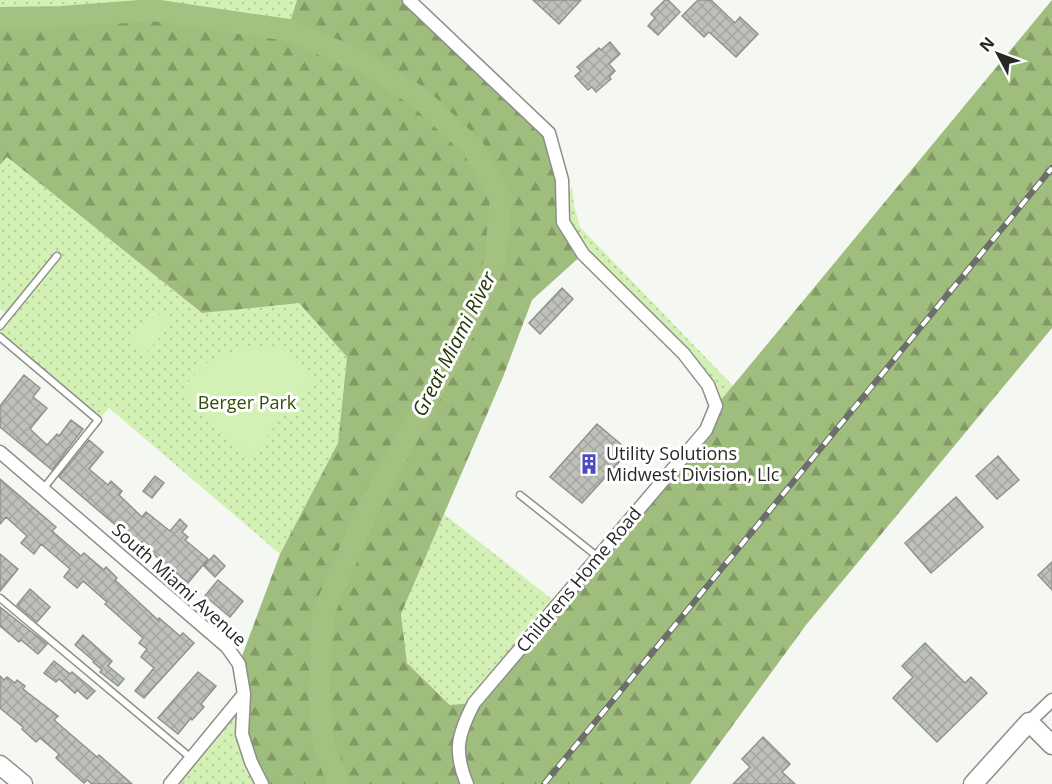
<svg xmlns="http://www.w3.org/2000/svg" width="1052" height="784" font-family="'Open Sans',sans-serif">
<defs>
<pattern id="green-dots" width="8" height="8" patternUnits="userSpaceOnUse" patternTransform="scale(1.5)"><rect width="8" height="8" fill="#d4f1b5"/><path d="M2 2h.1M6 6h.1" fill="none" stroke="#b6cf9c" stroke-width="1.8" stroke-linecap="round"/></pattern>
<pattern id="forest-firs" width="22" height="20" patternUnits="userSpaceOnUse" patternTransform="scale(1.5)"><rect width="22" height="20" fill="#9fbd7d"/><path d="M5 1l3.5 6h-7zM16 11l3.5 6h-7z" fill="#829a66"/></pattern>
<pattern id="building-cross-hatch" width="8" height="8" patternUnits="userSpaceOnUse" patternTransform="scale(1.5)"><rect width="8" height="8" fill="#bec1ba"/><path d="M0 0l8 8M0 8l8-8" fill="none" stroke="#a3a6a0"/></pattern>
</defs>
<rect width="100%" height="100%" fill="#f5f8f2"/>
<path fill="url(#green-dots)" d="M 0,0 L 297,0 L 288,30 L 153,10 L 62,17 L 0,18 Z
M 7,157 L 202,313 L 299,302 L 347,357 L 338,443 L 280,554 L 109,408 L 98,420 L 0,337 L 0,326 L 8,316 L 0,309 L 0,165 Z
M 572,188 L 574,205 L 580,227 L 733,386 L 716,406 L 708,385 L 583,254 L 563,222 L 562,196 Z
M 444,514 L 558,604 L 474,703 L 451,705 L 407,663 L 401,614 Z
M 244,694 L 262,784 L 170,784 Z"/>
<path fill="url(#forest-firs)" d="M 297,0 L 409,0 L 549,133 L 563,222 L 583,254 L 532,300 L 503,377 L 401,614 L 407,663 L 450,705 L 474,703 L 706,430 L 716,406 L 1052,0 L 1052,328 L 806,625 L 690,784 L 262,784 L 251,762 L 239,664 L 280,554 L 338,443 L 347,357 L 299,303 L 202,313 L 7,157 L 0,165 L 0,18 L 62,17 L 153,10 L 288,29 Z"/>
<path fill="#d4f1b5" d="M 156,312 L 171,325 L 144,355 L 129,341 Z
M 245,346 L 281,349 L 313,377 L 251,456 L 179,393 L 204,364 Z"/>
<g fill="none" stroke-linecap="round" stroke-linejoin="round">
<path stroke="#a3c281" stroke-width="22" d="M 0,18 L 62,17 L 153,10 L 288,30 L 361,61 L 419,97 L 473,148 L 501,198 L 495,263 L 458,343 L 366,513 L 323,614 L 319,692 L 324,746 L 339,784"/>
</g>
<path fill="url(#building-cross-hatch)" stroke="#90938d" stroke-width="1.5" d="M 533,0 L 581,0 L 559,24 Z
M 665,0 L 668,0 L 680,12 L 658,35 L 648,26 L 655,18 L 651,14 Z
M 698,0 L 711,0 L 735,23 L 740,17 L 758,34 L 736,57 L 709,32 L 704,37 L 682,16 Z
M 610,42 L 620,54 L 609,64 L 615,71 L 609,77 L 611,79 L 596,92 L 592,87 L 588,90 L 575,76 L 581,71 L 577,67 L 599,48 L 601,50 Z
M 562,288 L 573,299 L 540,334 L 529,323 Z
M 24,375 L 40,388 L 33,397 L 47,408 L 30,429 L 47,445 L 57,434 L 59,436 L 71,420 L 83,429 L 52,470 L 0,427 L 0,406 Z
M 597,424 L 629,451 L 582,503 L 550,477 Z
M 89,440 L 103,452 L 89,469 L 108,485 L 111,481 L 122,491 L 119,495 L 142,517 L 146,512 L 170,531 L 180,519 L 187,526 L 182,532 L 188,537 L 185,540 L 208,559 L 188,583 L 173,570 L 171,573 L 159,563 L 161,561 L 141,542 L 139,545 L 59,477 Z
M 998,456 L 1019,480 L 997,499 L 976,476 Z
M 155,476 L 164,483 L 152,498 L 143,491 Z
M 0,479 L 56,527 L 52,531 L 81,556 L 84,553 L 104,570 L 106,567 L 117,578 L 115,580 L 158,620 L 159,618 L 180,636 L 183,633 L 194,643 L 144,698 L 135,691 L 154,668 L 141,657 L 147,649 L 139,643 L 143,638 L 105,604 L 107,602 L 83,581 L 77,588 L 64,577 L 70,569 L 41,544 L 34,554 L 21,543 L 27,536 L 6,517 L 0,524 Z
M 956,497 L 983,527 L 931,573 L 905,543 Z
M 0,554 L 18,569 L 0,591 Z
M 214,555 L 225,566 L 215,577 L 204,566 Z
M 1052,562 L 1052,590 L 1038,575 Z
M 218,580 L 243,601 L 230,617 L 205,596 Z
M 30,589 L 50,607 L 37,622 L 17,605 Z
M 0,607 L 47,644 L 38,654 L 21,640 L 19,642 L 0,626 Z
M 83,635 L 112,661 L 108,666 L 124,679 L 118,686 L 100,672 L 102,670 L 93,662 L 94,661 L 75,645 Z
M 925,643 L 965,683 L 971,677 L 987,693 L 937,742 L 893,698 L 913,677 L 902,666 Z
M 54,661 L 70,674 L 72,672 L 95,691 L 87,699 L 77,690 L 75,693 L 59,679 L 56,682 L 44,673 Z
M 198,672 L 216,686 L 201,704 L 204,707 L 192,720 L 191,718 L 178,734 L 158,718 Z
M 0,676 L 4,680 L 7,677 L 15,683 L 17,680 L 25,686 L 23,689 L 58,716 L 54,720 L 97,757 L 99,755 L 132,784 L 92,784 L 87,780 L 84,783 L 56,758 L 59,754 L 40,738 L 36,742 L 22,729 L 23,727 L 0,708 Z
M 763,737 L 790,764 L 782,772 L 795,784 L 733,784 L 750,767 L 742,759 Z"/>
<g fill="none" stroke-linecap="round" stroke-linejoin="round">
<g stroke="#8d908a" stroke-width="9">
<path id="lane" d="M 0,326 L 57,256
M 0,337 L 98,420 L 43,489
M 520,495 L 598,557
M 0,598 L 191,758"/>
</g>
<g stroke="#8d908a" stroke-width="15">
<path id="street" d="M 409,0 L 549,133 L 562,180 L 563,222 L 583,254 L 684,354 L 708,385 L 716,406 L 706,430 L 474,703 C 458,734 453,751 467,784
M 0,452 L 227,647 L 239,664 L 244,694 L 242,734 L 251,762 L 262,784
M 1029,722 L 1052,700
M 170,784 L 244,694"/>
</g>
<g stroke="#8d908a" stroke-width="21">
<path id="secondary" d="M 0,765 L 23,784
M 973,784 L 1029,722 L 1052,745"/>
</g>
<use href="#lane" stroke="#fff" stroke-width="6"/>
<use href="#street" stroke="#fff" stroke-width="12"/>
<use href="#secondary" stroke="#fff" stroke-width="18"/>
<g stroke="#6c6e6b" stroke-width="6">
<path id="rail" d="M 544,784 L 1052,168"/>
</g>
<use href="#rail" stroke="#fff" stroke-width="4" stroke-dasharray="11" stroke-linecap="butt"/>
</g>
<defs>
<g id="building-bare" transform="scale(1.62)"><path d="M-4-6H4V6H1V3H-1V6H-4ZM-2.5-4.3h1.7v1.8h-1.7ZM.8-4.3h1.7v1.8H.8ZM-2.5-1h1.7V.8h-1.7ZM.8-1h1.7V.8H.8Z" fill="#4d49c0" stroke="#fff" stroke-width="2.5" paint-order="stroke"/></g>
</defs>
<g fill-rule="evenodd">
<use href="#building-bare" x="589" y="464"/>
</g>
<g text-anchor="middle" stroke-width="6" stroke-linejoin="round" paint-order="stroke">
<g font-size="18" fill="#324c02" stroke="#fff">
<text x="247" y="409">Berger Park</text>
</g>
<g font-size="18" fill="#282927" stroke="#fff" text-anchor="start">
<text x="606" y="460">Utility Solutions<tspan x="606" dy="21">Midwest Division, Llc</tspan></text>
</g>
<g font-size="18" fill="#282927" stroke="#fff">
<text transform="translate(579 580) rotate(-50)" y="6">Childrens Home Road</text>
<text transform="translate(179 585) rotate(42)" y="6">South Miami Avenue</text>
</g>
<g font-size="20" font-style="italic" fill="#253808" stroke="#fff">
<text transform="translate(454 344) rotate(-63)" y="7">Great Miami River</text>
</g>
</g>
<g transform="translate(998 54) rotate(311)" stroke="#ffffff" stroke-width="4.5" paint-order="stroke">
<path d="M0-4.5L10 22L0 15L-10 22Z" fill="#282927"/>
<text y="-9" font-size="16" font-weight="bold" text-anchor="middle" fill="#282927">N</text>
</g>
</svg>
